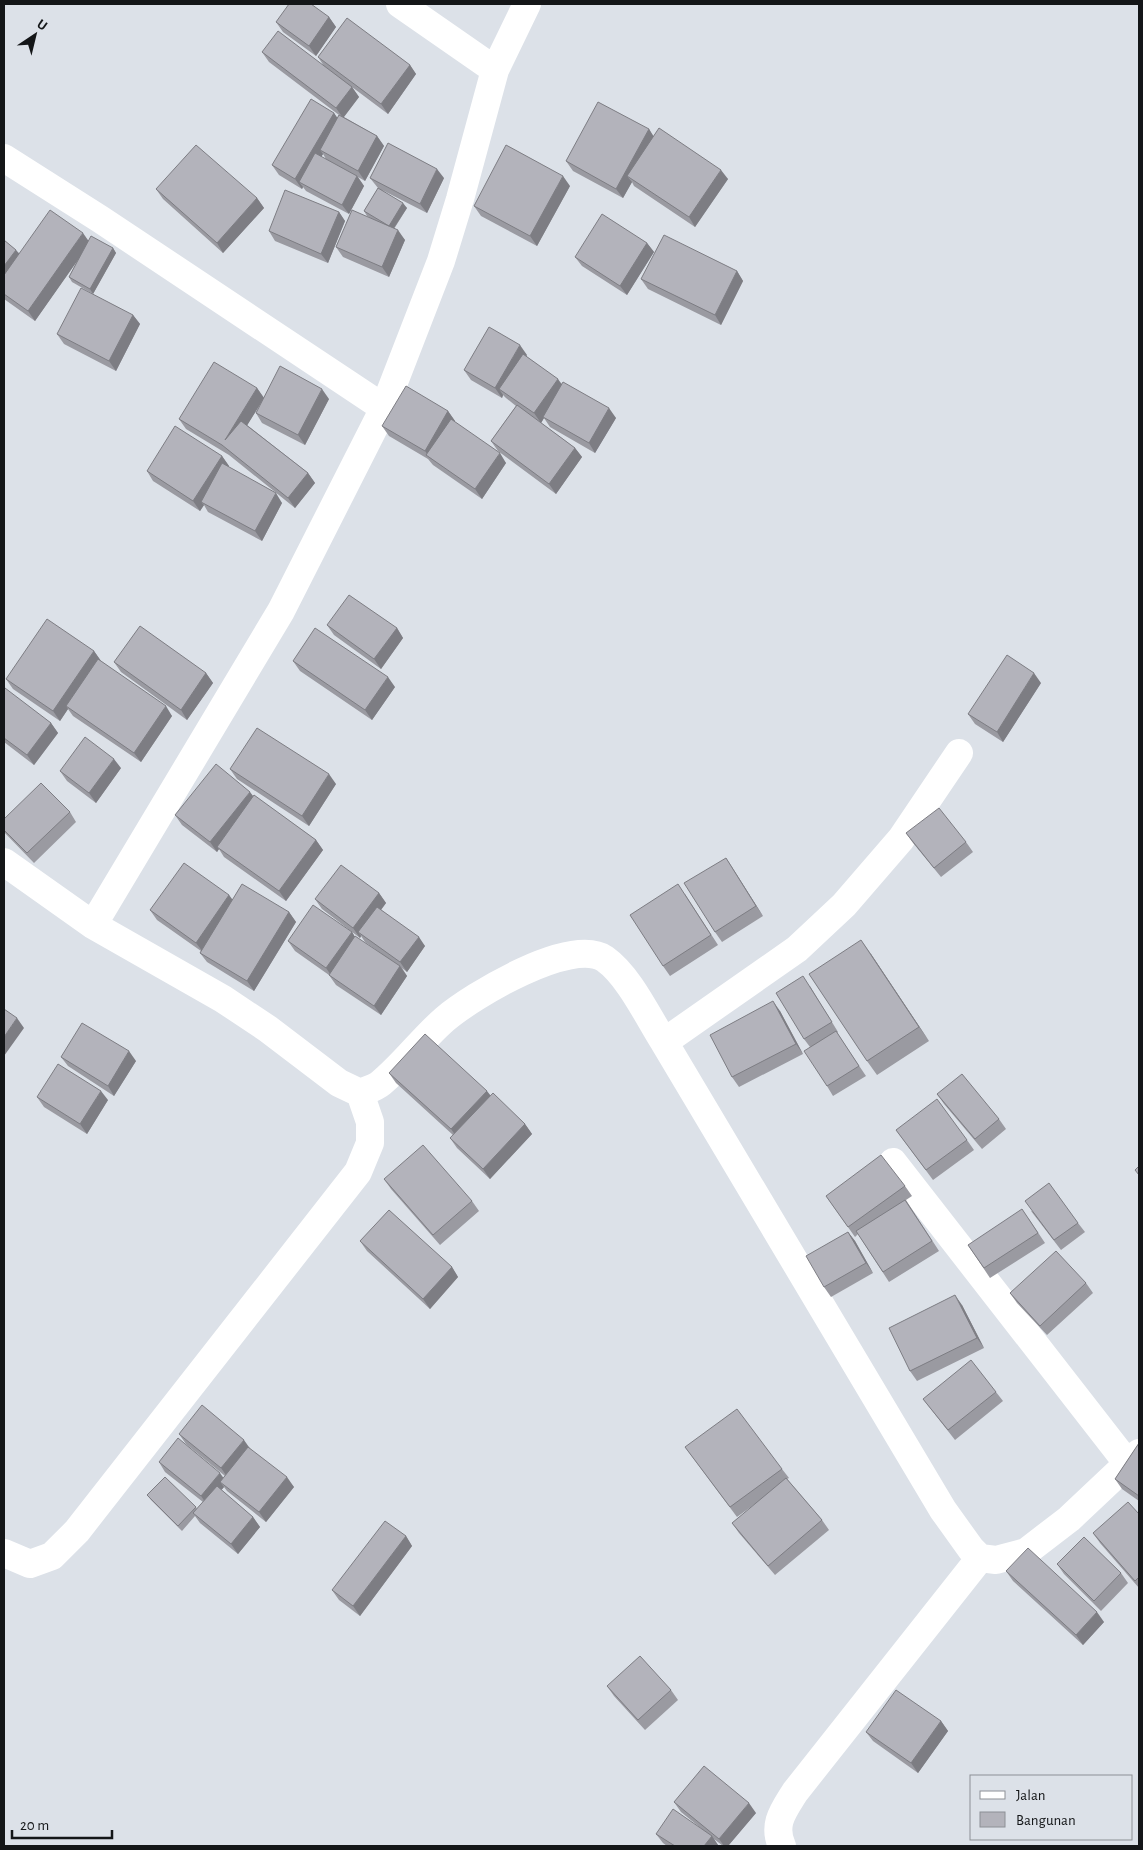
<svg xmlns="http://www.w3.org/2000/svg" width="1143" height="1850" font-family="'Alegreya Sans',sans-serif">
<rect width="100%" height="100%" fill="#dce1e8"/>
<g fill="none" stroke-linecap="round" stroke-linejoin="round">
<path stroke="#fff" stroke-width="28" d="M 400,4 L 495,70
M 4,158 L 100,219 L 384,408
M 4,862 L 93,925 L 223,999 L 268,1029 L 339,1083 L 360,1093 C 367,1090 375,1088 381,1083 C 404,1064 422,1039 445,1019 C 472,996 571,936 605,959 C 629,976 648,1017 664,1042 L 797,949 L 844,905 L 901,839 L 959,753
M 93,925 L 281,611 L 384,408 L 441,261 L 460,199 L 495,70 L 527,4
M 664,1042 L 943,1510 L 971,1549 L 980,1558 L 996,1560 L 1026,1552 L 1069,1519 L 1139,1453
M 893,1162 L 1128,1464
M 4,1553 L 30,1564 L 52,1556 L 77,1531 L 358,1172 L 370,1143 L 370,1122 L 360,1093
M 782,1846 C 772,1824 784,1810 795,1792 L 980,1558"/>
</g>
<path fill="#9a9aa1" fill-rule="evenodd" d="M 329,17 L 336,27 L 316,56 L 283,32 L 276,22 Z
M 262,52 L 324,66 L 318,57 L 410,65 L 416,74 L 388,114 L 352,87 L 359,97 L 344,117 L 377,136 L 384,146 L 365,181 L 358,177 L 364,186 L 349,214 L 306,191 L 303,187 L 302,189 L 279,175 L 272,165 L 334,113 L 337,118 L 339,115 L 269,62 ZM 323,154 L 326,159 L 321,157 Z
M 649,129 L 654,137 L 728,179 L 695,227 L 634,186 L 632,182 L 623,198 L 573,171 L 566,161 Z
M 370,178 L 444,178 L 427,213 L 382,190 L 407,208 L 394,229 L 405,240 L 389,277 L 343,257 L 336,247 L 374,220 L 367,216 L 364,211 L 378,188 Z
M 570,186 L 537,246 L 481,216 L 474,206 Z
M 156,189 L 257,198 L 264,208 L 223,253 L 163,199 Z
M 339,212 L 345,221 L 328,263 L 275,241 L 269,231 Z
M 4,240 L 19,253 L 89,241 L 113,248 L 116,253 L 93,294 L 72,282 L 69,277 L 78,259 L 35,321 L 4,299 Z
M 647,243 L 654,252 L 627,295 L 582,266 L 575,257 Z
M 737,271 L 743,281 L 721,325 L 648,289 L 641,279 Z
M 133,315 L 140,324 L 116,371 L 64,344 L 57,334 Z
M 527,355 L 526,356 L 562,384 L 616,418 L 595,453 L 550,427 L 544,418 L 541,423 L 575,448 L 582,457 L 556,494 L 498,451 L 491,441 L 516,406 L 506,398 L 503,395 L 502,398 L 471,380 L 464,370 Z
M 257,388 L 264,398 L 329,399 L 305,445 L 262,423 L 256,413 L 263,400 L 247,425 L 308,473 L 315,483 L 295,508 L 229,455 L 186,429 L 179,419 Z
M 448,411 L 455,421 L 455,422 L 506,463 L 482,499 L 433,465 L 428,459 L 389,436 L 382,426 Z
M 222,456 L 229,466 L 228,467 L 282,503 L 262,541 L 208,512 L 204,505 L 200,511 L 153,481 L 147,471 Z
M 327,625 L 397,628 L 403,638 L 381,669 L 334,635 Z
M 94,651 L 101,661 L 172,716 L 141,762 L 73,716 L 68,709 L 60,721 L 13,689 L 6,679 Z
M 293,661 L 395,687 L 372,720 L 300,671 Z
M 114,662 L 206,673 L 213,683 L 187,720 L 121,672 Z
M 1041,683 L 1003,742 L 975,724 L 968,714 Z
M 4,690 L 51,723 L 58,733 L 34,765 L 4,742 Z
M 121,768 L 96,803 L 67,781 L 60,771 Z
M 230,769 L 336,784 L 309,826 L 237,779 Z
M 254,796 L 316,840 L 323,850 L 286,901 L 224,857 L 219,849 L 217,852 L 182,825 L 175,815 Z
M 70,812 L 76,822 L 34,863 L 4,832 L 4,819 Z
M 906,833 L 966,842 L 973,852 L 941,877 L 913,843 Z
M 726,858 L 763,916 L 722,942 L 715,932 Z
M 379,893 L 386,903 L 381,910 L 425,946 L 407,972 L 402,968 L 407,976 L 381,1015 L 336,985 L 329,975 L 295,951 L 288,941 L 352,932 L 355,937 L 382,954 L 365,942 L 361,936 L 360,938 L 322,909 L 315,899 Z
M 685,894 L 718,945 L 670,976 L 663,966 Z
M 229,895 L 232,899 L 289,912 L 296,922 L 254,991 L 207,962 L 200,953 L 201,951 L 157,920 L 150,910 Z
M 871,954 L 929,1041 L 877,1075 L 867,1061 Z
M 810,986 L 838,1032 L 837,1033 L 866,1076 L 833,1096 L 827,1086 L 810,1047 L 804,1039 Z
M 780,1011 L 803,1054 L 739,1087 L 732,1077 Z
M 61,1057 L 136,1061 L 114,1096 L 68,1066 Z
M 389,1073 L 490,1095 L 525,1124 L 532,1134 L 490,1179 L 457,1148 L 450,1138 L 453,1135 L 396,1083 Z
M 937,1094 L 999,1119 L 1006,1129 L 982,1149 L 944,1104 Z
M 37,1097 L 108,1100 L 87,1134 L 44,1107 Z
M 896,1130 L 967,1140 L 974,1150 L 933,1180 Z
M 384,1179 L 472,1201 L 479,1211 L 440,1245 L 391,1189 Z
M 905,1186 L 912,1196 L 906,1200 L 939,1251 L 889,1282 L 858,1234 L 855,1237 L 826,1196 Z
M 1031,1211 L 1078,1223 L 1085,1232 L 1061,1250 Z
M 1029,1219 L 1045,1243 L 990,1278 L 968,1245 Z
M 848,1232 L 855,1241 L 873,1273 L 831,1297 L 824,1287 Z
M 360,1241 L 452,1267 L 458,1277 L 430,1309 L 367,1251 Z
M 1086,1283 L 1093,1293 L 1047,1335 L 1017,1303 L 1010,1293 Z
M 962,1305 L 984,1348 L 917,1381 L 910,1371 Z
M 996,1392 L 1003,1401 L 955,1440 L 923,1399 Z
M 179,1434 L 251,1450 L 294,1487 L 266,1522 L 227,1491 L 224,1487 L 221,1490 L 253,1517 L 260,1527 L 238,1554 L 200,1523 L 195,1516 L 182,1531 L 151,1500 L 147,1495 L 196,1507 L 197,1509 L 203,1502 L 165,1472 L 159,1462 L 224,1478 L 225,1476 L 186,1444 Z
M 1139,1443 L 1139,1501 L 1122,1489 L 1115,1479 Z
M 685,1447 L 782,1469 L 789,1478 L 787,1479 L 822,1520 L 829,1530 L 775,1575 L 739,1533 L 732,1523 L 759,1501 L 737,1517 Z
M 1139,1514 L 1139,1588 L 1100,1543 L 1093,1533 Z
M 406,1536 L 412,1546 L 360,1616 L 339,1600 L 332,1590 Z
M 1057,1564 L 1121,1573 L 1128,1583 L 1101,1611 L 1064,1574 Z
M 1006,1571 L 1104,1622 L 1083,1645 L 1013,1581 Z
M 607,1686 L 671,1690 L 678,1700 L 645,1730 L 614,1696 Z
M 941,1721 L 948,1731 L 918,1773 L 873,1741 L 866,1732 Z
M 674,1802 L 756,1813 L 728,1846 L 723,1846 L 714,1839 L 718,1845 L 718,1846 L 667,1846 L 663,1843 L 656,1834 L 703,1830 L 681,1812 Z"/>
<path fill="#7d7d83" d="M 329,17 L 336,27 L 316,56 L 309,46 Z
M 410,65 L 416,74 L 388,114 L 381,104 Z
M 352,87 L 359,97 L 343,118 L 336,108 Z
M 334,113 L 341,123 L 320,150 L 323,154 L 305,184 L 299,182 L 303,187 L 302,189 L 295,179 Z
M 649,129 L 655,139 L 627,176 L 632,182 L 623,198 L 616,189 Z
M 377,136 L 384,146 L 365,181 L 358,171 Z
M 437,169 L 444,178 L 427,213 L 420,204 Z
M 721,170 L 728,179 L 695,227 L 689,217 Z
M 357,176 L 364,186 L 349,214 L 342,205 Z
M 563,176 L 570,186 L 537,246 L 530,236 Z
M 257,198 L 264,208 L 223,253 L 217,243 Z
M 403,203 L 407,208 L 392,231 L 389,226 Z
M 339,212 L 345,221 L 328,263 L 321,254 Z
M 398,230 L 405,240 L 389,277 L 382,267 Z
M 83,233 L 90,243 L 35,321 L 28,311 Z
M 647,243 L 654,252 L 627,295 L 620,286 Z
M 113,248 L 116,253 L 93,294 L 90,289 Z
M 16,250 L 23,259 L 4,284 L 4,266 Z
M 737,271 L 743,281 L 721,325 L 715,315 Z
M 133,315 L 140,324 L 116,371 L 109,361 Z
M 520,345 L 527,355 L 505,393 L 499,389 L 503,395 L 502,398 L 495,388 Z
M 558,379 L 565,389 L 543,417 L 544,418 L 541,423 L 534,413 Z
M 257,388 L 264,398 L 232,450 L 225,440 Z
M 322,389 L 329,399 L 305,445 L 298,435 Z
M 609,408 L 616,418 L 595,453 L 589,443 Z
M 448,411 L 455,421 L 433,460 L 430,458 L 425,451 Z
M 575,448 L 582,457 L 556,494 L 549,484 Z
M 500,453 L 506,463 L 482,499 L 475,489 Z
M 222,456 L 229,466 L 205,504 L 201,502 L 204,505 L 200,511 L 193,501 Z
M 308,473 L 315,483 L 295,508 L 288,498 Z
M 276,493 L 282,503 L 262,541 L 255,531 Z
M 397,628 L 403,638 L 381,669 L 374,659 Z
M 94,651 L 101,661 L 66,706 L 68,709 L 60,721 L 53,711 Z
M 206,673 L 213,683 L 187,720 L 181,710 Z
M 1034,673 L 1041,683 L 1003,742 L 997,732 Z
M 388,677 L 395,687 L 372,720 L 365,710 Z
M 166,706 L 172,716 L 141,762 L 134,753 Z
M 51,723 L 58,733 L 34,765 L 27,755 Z
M 114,759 L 121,768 L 96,803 L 89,793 Z
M 329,774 L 336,784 L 309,826 L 302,816 Z
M 250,792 L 257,801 L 217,847 L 219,849 L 217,852 L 210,842 Z
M 316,840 L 323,850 L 286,901 L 279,891 Z
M 726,858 L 732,867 L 763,916 L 756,906 Z
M 379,893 L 386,903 L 362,935 L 358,932 L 361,936 L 360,938 L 353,928 Z
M 229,895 L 236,905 L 203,952 L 196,943 Z
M 289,912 L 296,922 L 254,991 L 247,981 Z
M 352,932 L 358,942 L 333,978 L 326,968 Z
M 419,937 L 425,946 L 407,972 L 400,962 Z
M 861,940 L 871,954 L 929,1041 L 919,1027 Z
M 400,966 L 407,976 L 381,1015 L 374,1006 Z
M 773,1001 L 780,1011 L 803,1054 L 796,1044 Z
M 17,1018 L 24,1028 L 4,1056 L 4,1037 Z
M 129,1051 L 136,1061 L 114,1096 L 108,1086 Z
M 101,1091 L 108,1100 L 87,1134 L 80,1124 Z
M 487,1091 L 494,1100 L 458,1139 L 451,1129 Z
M 525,1124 L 532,1134 L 490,1179 L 483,1169 Z
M 848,1232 L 855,1241 L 873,1273 L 866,1263 Z
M 452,1267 L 458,1277 L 430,1309 L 423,1299 Z
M 955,1295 L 962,1305 L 984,1348 L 977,1338 Z
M 244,1440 L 251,1450 L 228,1478 L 221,1468 Z
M 220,1473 L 227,1483 L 220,1482 L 224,1487 L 208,1506 L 201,1496 Z
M 287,1477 L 294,1487 L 266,1522 L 259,1512 Z
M 253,1517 L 260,1527 L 238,1554 L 231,1544 Z
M 406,1536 L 412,1546 L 360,1616 L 353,1606 Z
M 1097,1612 L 1104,1622 L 1083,1645 L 1076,1635 Z
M 941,1721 L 948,1731 L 918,1773 L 911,1763 Z
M 749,1803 L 756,1813 L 728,1846 L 724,1846 L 719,1839 Z
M 712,1836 L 718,1845 L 718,1846 L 704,1846 Z"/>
<path fill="#b3b3bb" stroke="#7d7d83" d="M 289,4 L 311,4 L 329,17 L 309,46 L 276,22 Z
M 347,18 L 410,65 L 381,104 L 318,57 Z
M 278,31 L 352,87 L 336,108 L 262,52 Z
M 311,99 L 334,113 L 295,179 L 272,165 Z
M 598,102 L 649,129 L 616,189 L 566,161 Z
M 339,115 L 377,136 L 358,171 L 320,150 Z
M 659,128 L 721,170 L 689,217 L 627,176 Z
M 388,143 L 437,169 L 420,204 L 370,178 Z
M 196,145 L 257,198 L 217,243 L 156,189 Z
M 506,145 L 563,176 L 530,236 L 474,206 Z
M 315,153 L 357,176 L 342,205 L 299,182 Z
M 378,188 L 403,203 L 389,226 L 364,211 Z
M 285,190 L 339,212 L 321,254 L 269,231 Z
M 50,210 L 83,233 L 28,311 L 4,294 L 4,275 Z
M 352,210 L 398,230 L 382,267 L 336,247 Z
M 602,214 L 647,243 L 620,286 L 575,257 Z
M 664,235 L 737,271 L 715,315 L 641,279 Z
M 91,236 L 113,248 L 90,289 L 69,277 Z
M 4,240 L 16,250 L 4,266 Z
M 81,288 L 133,315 L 109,361 L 57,334 Z
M 489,327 L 520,345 L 495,388 L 464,370 Z
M 523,354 L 558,379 L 534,413 L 499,389 Z
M 214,362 L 257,388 L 225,440 L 241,421 L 308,473 L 288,498 L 222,445 L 179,419 Z
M 280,366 L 322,389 L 298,435 L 256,413 Z
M 563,382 L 609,408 L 589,443 L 543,417 Z
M 406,386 L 448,411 L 425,451 L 382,426 Z
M 517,405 L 575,448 L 549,484 L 491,441 Z
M 451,419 L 500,453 L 475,489 L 426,455 Z
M 175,426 L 222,456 L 193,501 L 147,471 Z
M 222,463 L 276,493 L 255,531 L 201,502 Z
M 349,595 L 397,628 L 374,659 L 327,625 Z
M 47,619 L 94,651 L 53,711 L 6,679 Z
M 140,626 L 206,673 L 181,710 L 114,662 Z
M 315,628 L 388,677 L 365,710 L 293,661 Z
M 1007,655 L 1034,673 L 997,732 L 968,714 Z
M 98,659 L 166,706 L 134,753 L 66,706 Z
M 5,688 L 51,723 L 27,755 L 4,738 L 4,690 Z
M 257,728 L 329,774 L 302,816 L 230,769 Z
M 85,737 L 114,759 L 89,793 L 60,771 Z
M 216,764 L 250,792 L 210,842 L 175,815 Z
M 41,783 L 70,812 L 27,853 L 4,830 L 4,819 Z
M 254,795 L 316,840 L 279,891 L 217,847 Z
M 939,808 L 966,842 L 934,868 L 906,833 Z
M 726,858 L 756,906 L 715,932 L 684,883 Z
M 184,863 L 229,895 L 196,943 L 150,910 Z
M 341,865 L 379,893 L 353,928 L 315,899 Z
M 242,884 L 289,912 L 247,981 L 200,953 Z
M 678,884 L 711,935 L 663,966 L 630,915 Z
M 313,905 L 352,932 L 326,968 L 288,941 Z
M 377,907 L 419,937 L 400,962 L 358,932 Z
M 355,936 L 400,966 L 374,1006 L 329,975 Z
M 861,940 L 919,1027 L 867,1061 L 809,974 Z
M 803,976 L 832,1022 L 804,1039 L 776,993 Z
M 773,1001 L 796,1044 L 732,1077 L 710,1035 Z
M 4,1009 L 17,1018 L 4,1037 Z
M 82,1023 L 129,1051 L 108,1086 L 61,1057 Z
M 836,1031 L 859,1066 L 827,1086 L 804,1051 Z
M 425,1034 L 487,1091 L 451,1129 L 389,1073 Z
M 58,1064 L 101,1091 L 80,1124 L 37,1097 Z
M 962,1074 L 999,1119 L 975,1139 L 937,1094 Z
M 493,1093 L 525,1124 L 483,1169 L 450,1138 Z
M 937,1099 L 967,1140 L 926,1170 L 896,1130 Z
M 423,1145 L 472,1201 L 433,1235 L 384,1179 Z
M 881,1155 L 905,1186 L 848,1227 L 826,1196 Z
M 1139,1166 L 1139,1175 L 1135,1170 Z
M 1049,1183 L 1078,1223 L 1054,1240 L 1025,1201 Z
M 905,1200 L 932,1241 L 883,1272 L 856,1231 Z
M 1022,1209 L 1038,1233 L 984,1268 L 968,1245 Z
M 389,1210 L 452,1267 L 423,1299 L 360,1241 Z
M 848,1232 L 866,1263 L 824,1287 L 806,1256 Z
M 1056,1251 L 1086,1283 L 1040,1326 L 1010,1293 Z
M 955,1295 L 977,1338 L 910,1371 L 889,1328 Z
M 971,1360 L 996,1392 L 948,1430 L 923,1399 Z
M 202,1405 L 244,1440 L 221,1468 L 179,1434 Z
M 737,1409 L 782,1469 L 730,1507 L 685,1447 Z
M 178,1438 L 220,1473 L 201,1496 L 159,1462 Z
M 1139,1443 L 1139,1496 L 1115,1479 Z
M 248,1447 L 287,1477 L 259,1512 L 220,1482 Z
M 165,1477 L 196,1507 L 178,1526 L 147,1495 Z
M 786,1478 L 822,1520 L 768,1566 L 732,1523 Z
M 217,1486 L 253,1517 L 231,1544 L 193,1513 Z
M 1128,1502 L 1139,1514 L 1139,1577 L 1135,1581 L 1093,1533 Z
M 385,1521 L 406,1536 L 353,1606 L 332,1590 Z
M 1084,1537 L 1121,1573 L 1094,1601 L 1057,1564 Z
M 1028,1548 L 1097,1612 L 1076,1635 L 1006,1571 Z
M 640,1656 L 671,1690 L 638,1720 L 607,1686 Z
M 896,1690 L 941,1721 L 911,1763 L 866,1732 Z
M 704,1766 L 749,1803 L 719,1839 L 674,1802 Z
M 673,1809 L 712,1836 L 704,1846 L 675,1846 L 656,1834 Z"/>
<rect width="1143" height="1850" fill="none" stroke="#141618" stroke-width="10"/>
<rect x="970" y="1775" width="162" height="65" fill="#dce1e8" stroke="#8c9095"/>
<rect x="980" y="1791" width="25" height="8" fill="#ffffff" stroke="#8c9095"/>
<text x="1016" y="1800" font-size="15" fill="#141618">Jalan</text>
<rect x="980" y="1812" width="25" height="15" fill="#b3b3bb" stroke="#8c9095"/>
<text x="1016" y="1825" font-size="15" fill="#141618">Bangunan</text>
<g transform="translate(35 35) rotate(35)" stroke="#dce1e8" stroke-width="4" paint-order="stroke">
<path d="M0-4L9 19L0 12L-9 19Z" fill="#141618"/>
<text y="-8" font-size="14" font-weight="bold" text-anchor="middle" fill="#141618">U</text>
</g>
<path d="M12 1830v8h100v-8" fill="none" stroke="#141618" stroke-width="2.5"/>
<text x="20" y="1830" font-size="15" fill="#141618" stroke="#dce1e8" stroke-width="4" paint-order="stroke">20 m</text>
</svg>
